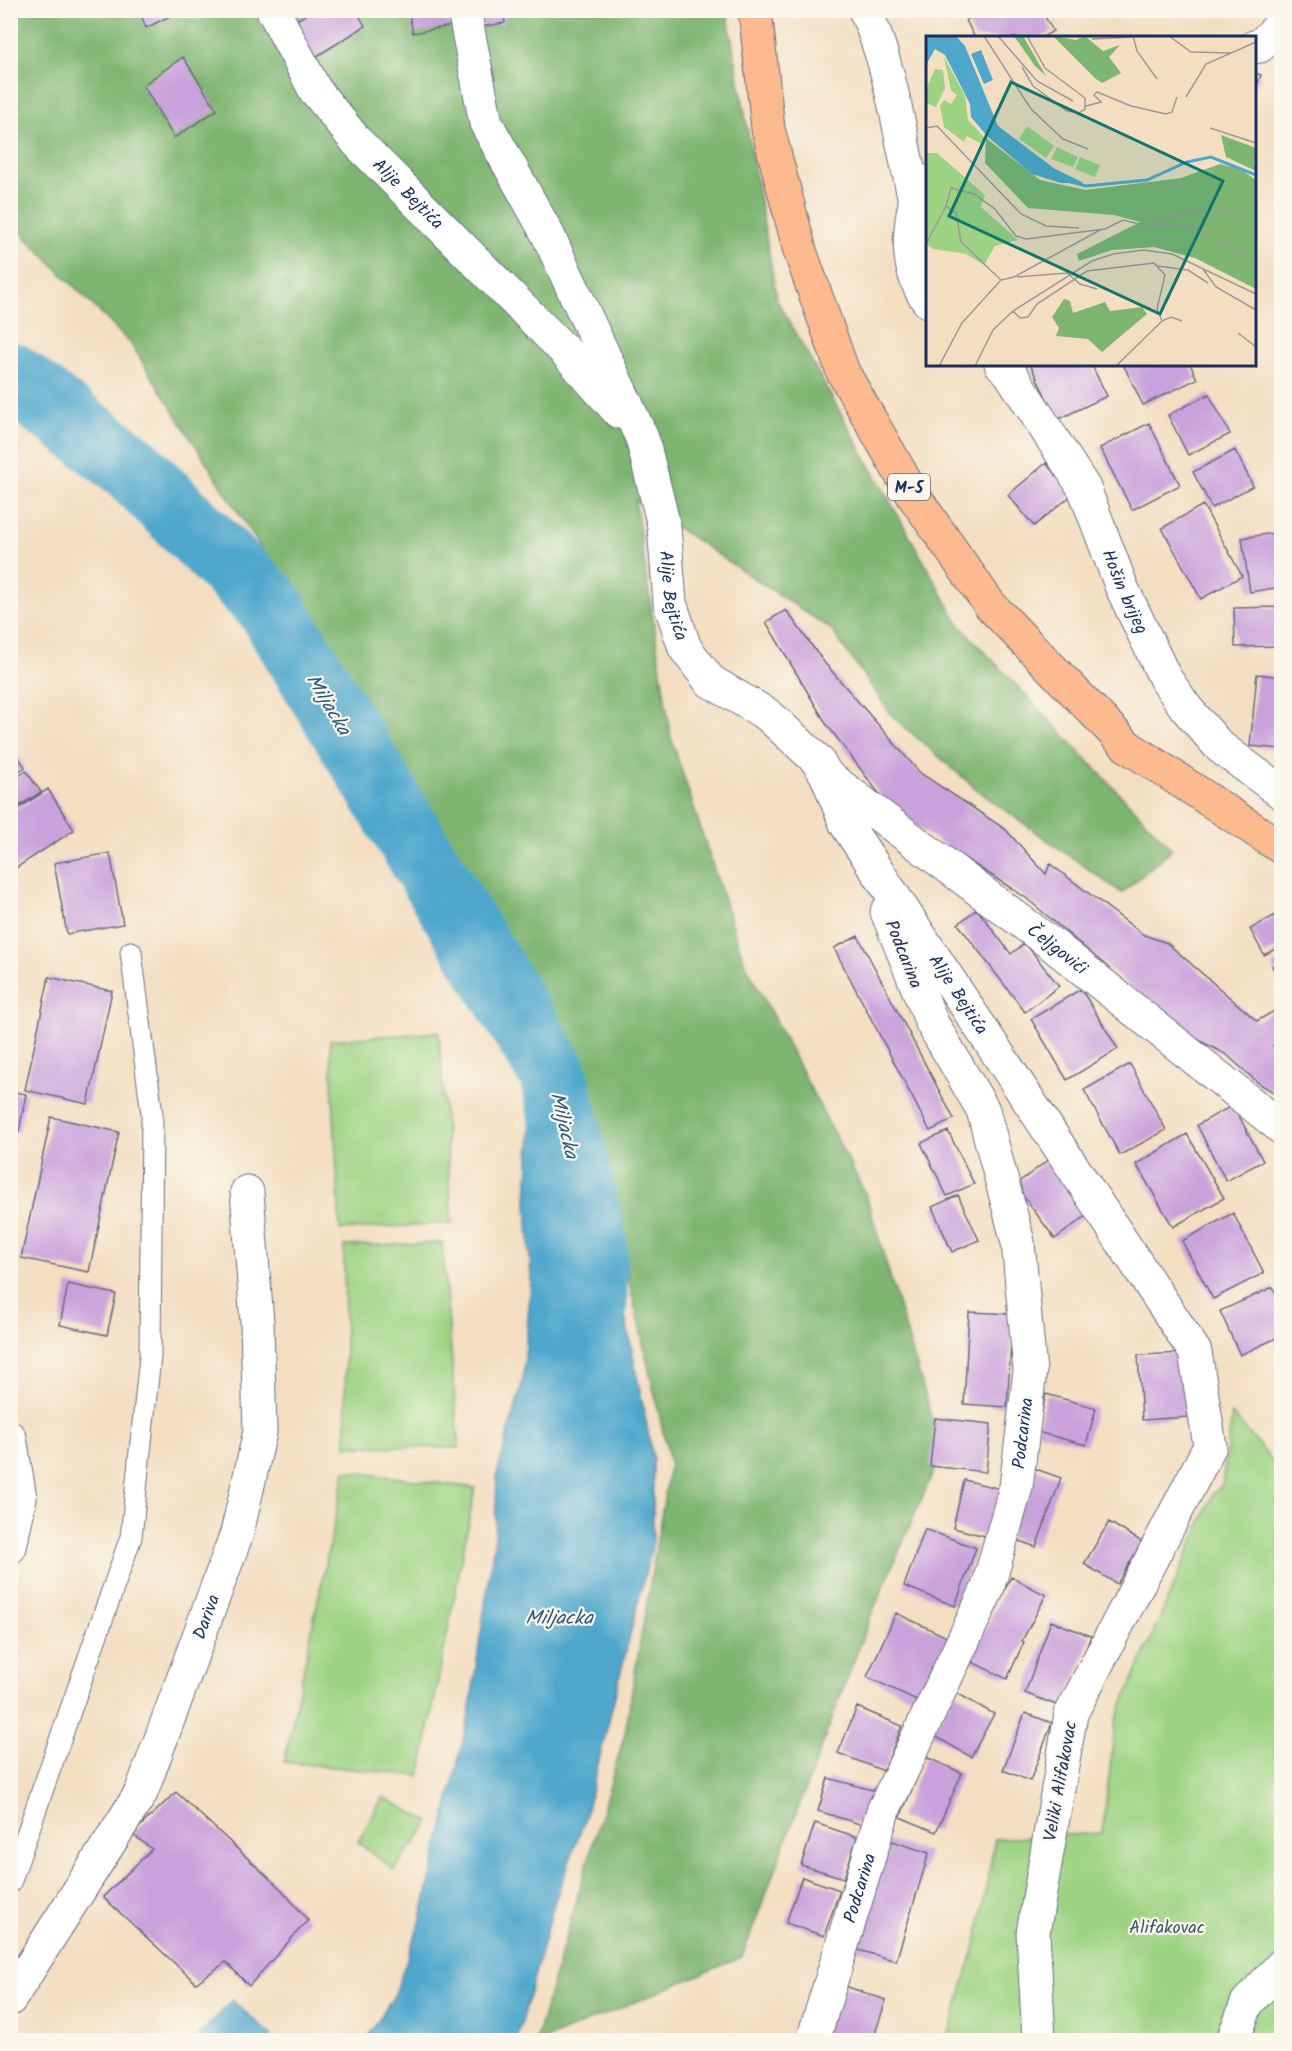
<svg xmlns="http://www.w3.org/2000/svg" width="1292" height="2051" font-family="Kalam,sans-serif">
<rect width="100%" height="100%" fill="#fbf7ec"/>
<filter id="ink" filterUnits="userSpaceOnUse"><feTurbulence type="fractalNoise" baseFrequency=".0167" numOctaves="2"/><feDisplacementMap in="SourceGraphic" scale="12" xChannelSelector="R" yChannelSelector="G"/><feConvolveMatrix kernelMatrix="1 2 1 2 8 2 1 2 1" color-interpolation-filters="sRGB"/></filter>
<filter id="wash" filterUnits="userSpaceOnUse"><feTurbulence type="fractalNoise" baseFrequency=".008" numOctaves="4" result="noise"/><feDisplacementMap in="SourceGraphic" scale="24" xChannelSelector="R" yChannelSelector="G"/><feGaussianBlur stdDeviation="1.35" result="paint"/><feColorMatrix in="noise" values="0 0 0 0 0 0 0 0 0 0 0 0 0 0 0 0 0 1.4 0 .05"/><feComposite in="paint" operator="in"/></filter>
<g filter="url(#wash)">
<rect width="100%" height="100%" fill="#f3dec1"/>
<path fill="#9ed383" stroke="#5c8170" stroke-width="1.5" d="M 439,1032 L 452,1223 L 340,1230 L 330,1040 Z
M 442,1243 L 459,1448 L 346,1446 L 344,1246 Z
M 1232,1414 L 1281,1471 L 1281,2040 L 947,2040 L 978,1935 L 995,1839 L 1102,1833 L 1116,1720 L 1213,1494 L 1222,1485 Z
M 345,1471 L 475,1488 L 420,1776 L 284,1762 Z
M 383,1797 L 430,1822 L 394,1870 L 358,1842 Z"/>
<path fill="#7eb571" stroke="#4c7268" stroke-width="1.5" d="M 10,11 L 727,11 L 777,300 L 960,626 L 1172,849 L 1122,893 L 981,793 L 893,717 L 831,629 L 635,500 L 671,738 L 744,961 L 866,1195 L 942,1452 L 870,1618 L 742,1957 L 544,2040 L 536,2040 L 625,1733 L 670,1463 L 579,1058 L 414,820 L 359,702 L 131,344 L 11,222 Z"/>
<path fill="#4fa7cc" stroke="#356b95" stroke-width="1.5" d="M 532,1101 L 535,1118 L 585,1210 L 618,1280 L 653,1457 L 653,1542 L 584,1821 L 554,1904 L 517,2040 L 366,2040 L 395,1994 L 421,1919 L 469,1715 L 495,1536 L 497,1474 L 523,1380 L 531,1280 L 527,1202 Z
M 232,2000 L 272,2036 L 267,2040 L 195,2040 Z"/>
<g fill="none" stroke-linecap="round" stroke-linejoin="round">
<path stroke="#4fa7cc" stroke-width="69" d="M 10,376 L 130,466 L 269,605 L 553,1073 L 593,1244 L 593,1304"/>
</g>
<g id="blocks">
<path fill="#c9a1db" d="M 139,10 L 182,10 L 146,28 Z
M 312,10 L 356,10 L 365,26 L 311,60 L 289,25 Z
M 408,10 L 455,10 L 457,25 L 413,33 Z
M 478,10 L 503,10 L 505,23 L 480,27 Z
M 983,10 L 1041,10 L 1053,31 L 1041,38 L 975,38 L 966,20 Z
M 183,57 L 217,110 L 174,138 L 143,85 Z
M 1254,73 L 1261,75 L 1255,90 L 1254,90 Z
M 1030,364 L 1091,364 L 1107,396 L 1057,420 Z
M 1123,364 L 1190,364 L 1197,379 L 1143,405 Z
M 1209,394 L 1230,434 L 1188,455 L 1168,415 Z
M 1149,423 L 1180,485 L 1132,510 L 1100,448 Z
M 1235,450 L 1253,486 L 1212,508 L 1193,472 Z
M 1046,463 L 1072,495 L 1034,526 L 1008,495 Z
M 1203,505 L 1242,576 L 1201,599 L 1162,528 Z
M 1281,532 L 1281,587 L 1250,592 L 1242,538 Z
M 1281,607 L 1281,646 L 1235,647 L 1234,608 Z
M 786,610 L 823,661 L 920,773 L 1005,829 L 1046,874 L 1050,864 L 1144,935 L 1167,943 L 1257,1021 L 1281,1007 L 1281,1041 L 1273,1046 L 1281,1054 L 1281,1097 L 1257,1082 L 1227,1055 L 1184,1032 L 1025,897 L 893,812 L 827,725 L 766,622 Z
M 1257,674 L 1281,677 L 1281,749 L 1250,746 Z
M 10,745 L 25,767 L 10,777 Z
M 26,771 L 41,792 L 10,812 L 10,782 Z
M 48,789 L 74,830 L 13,870 L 10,865 L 10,814 Z
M 110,853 L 123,924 L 67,934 L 54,863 Z
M 977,909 L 1011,954 L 1025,943 L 1059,986 L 1025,1012 L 958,924 Z
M 1281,912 L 1281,946 L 1264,955 L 1250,929 Z
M 858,936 L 954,1119 L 930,1131 L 834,948 Z
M 1281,961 L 1281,984 L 1272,966 Z
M 49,977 L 112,991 L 88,1104 L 25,1090 Z
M 1081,989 L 1118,1049 L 1067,1080 L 1031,1019 Z
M 1130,1064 L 1166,1130 L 1120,1155 L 1084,1090 Z
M 10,1091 L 26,1094 L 19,1132 L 10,1130 Z
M 1233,1105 L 1263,1161 L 1226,1181 L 1197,1125 Z
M 51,1117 L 119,1132 L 89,1272 L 21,1258 Z
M 948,1131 L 974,1184 L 947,1196 L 921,1143 Z
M 1187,1134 L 1224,1198 L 1173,1227 L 1136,1164 Z
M 1056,1154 L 1095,1209 L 1055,1239 L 1015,1185 Z
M 958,1195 L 979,1240 L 952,1252 L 932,1207 Z
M 1233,1213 L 1264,1273 L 1213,1299 L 1182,1241 Z
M 68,1284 L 116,1294 L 107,1335 L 60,1325 Z
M 1273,1287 L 1281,1305 L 1281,1336 L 1240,1355 L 1220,1311 Z
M 969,1312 L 1013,1314 L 1007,1407 L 964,1404 Z
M 1281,1347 L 1281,1361 L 1277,1348 Z
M 1185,1353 L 1189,1417 L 1142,1420 L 1138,1355 Z
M 1046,1394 L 1096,1408 L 1086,1445 L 1037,1432 Z
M 935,1418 L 991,1424 L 986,1472 L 930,1466 Z
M 1033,1468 L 1061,1478 L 1036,1547 L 1008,1537 Z
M 964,1480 L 1005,1490 L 993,1538 L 953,1528 Z
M 1109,1522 L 1142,1542 L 1117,1584 L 1084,1564 Z
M 925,1529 L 976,1548 L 955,1606 L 904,1586 Z
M 1011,1577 L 1046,1595 L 1022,1641 L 1024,1642 L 1007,1679 L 970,1661 Z
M 896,1613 L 951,1639 L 921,1702 L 867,1677 Z
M 1051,1621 L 1091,1636 L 1064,1708 L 1025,1693 Z
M 955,1692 L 994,1714 L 971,1757 L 931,1734 Z
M 857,1707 L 902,1726 L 884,1771 L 838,1753 Z
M 1025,1713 L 1052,1723 L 1030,1781 L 1003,1770 Z
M 926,1757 L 962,1773 L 936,1832 L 900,1817 Z
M 828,1778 L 876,1791 L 866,1826 L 818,1811 Z
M 176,1792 L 282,1890 L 308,1920 L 249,1986 L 226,1962 L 196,1983 L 103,1897 L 152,1849 L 132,1834 Z
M 815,1823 L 857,1837 L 844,1878 L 801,1865 Z
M 889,1840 L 929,1853 L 896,1961 L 855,1949 Z
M 802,1877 L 840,1890 L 824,1936 L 786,1923 Z
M 839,1984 L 886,2000 L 873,2040 L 821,2040 Z"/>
</g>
</g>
<g filter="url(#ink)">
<use href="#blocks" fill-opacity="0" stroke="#676c81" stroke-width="1.5"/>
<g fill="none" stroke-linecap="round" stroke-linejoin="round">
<g stroke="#676c81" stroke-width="23">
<path id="service" d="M 10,1883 L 131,1537 L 150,1357 L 152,1114 L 131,952"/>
</g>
<g stroke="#676c81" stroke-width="35">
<g id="minor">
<path id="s1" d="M 273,10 L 315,90 L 357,142 L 564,350 L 619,412"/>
<path id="s2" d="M 464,10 L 486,123 L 548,235 L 642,438 L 664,526 L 670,603 L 685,648 L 710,681 L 768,715 L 817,760 L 827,776 L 846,824 L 1195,1352 L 1210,1446 L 1071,1714 L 1033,1933 L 1039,2040"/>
<path d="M 865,10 C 892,69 900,138 915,200"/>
<path d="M 1254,47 L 1260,46 L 1282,24"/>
<path d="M 921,181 C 909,221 902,265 928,301"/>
<path id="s3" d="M 1001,364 L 1010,373 L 1084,488 L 1122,588 L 1165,678 L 1186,708 L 1220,747 L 1282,793"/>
<path id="s4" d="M 827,776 L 1054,946 L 1282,1128"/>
<path d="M 10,1438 L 20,1498 L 10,1547"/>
<path id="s5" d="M 10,1999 L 141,1793 L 237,1533 L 260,1432 L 257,1323 L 247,1192"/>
<path id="s6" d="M 813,2040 L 883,1811 L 987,1590 L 1016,1487 L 1030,1371 L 1018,1242 L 983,1110 L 932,1023 L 887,912"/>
<path d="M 1233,2040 L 1247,2003 L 1282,1965"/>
</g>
</g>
<g stroke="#676c81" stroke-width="35">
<path id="primary" d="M 755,10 L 768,129 L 800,251 L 843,372 L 913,495 L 990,605 L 1127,746 L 1282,848"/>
</g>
<use href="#service" stroke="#fff" stroke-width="21"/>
<use href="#minor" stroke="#fff" stroke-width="33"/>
<use href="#primary" stroke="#fcba8e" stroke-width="33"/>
</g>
</g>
<g text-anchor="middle" stroke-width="4.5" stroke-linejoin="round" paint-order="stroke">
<rect fill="#fbf7ec" stroke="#5e6b89" stroke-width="1.5" x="888" y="474" width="42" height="26" rx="4.5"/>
<g font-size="16" font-weight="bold" fill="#1b2f5e">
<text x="909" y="493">M-5</text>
</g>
<g font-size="18" fill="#1b2f5e" stroke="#fbf7ec">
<text dy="6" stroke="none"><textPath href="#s1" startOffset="230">Alije Bejtića</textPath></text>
<text dy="6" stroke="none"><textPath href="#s3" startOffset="261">Hošin brijeg</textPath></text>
<text dy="6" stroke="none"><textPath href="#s2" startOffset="628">Alije Bejtića</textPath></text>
<text dy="6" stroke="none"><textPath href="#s4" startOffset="288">Čeljgovići</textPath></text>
<text transform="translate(904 954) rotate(68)" y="6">Podcarina</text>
<text dy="6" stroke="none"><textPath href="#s2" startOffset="1132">Alije Bejtića</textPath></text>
<text dy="6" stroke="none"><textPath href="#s6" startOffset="645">Podcarina</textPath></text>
<text dy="6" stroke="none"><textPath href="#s5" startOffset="432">Dariva</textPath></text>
<text transform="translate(1060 1781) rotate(-80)" y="6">Veliki Alifakovac</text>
<text dy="6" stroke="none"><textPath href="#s6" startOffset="159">Podcarina</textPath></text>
</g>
<g font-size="18" fill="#3c5867" stroke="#fbf7ec">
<text x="1167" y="1933">Alifakovac</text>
</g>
<g font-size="20" font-style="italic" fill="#2d5984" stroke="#fbf7ec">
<text transform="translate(329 704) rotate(59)" y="7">Miljacka</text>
<text transform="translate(565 1125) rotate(77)" y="7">Miljacka</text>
<text x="559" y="1624">Miljacka</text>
</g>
</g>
<g transform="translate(926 36)">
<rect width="330" height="330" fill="#f3dec1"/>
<path d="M 18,21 L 39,60 L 42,84 L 58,101 L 56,108 L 41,100 L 38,106 L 18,91 L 14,70 L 18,64 L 25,68 L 31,59 L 25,54 ZM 9,33 L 17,34 L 19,52 L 10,71 L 0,67 L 0,53 ZM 101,90 L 128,110 L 120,122 L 93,103 ZM 131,111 L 152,121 L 147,131 L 125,123 ZM 0,117 L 11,117 L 59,159 L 55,171 L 92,204 L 69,210 L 58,229 L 40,218 L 7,213 L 0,208 ZM 154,121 L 174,129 L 169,141 L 149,133 Z" fill="#9ed383"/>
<path d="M 88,0 L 97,0 L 120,40 L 109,30 ZM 127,0 L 150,4 L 159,0 L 177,15 L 194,9 L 183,21 L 195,37 L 176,47 L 170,43 ZM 295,99 L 330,112 L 330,135 L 300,121 ZM 60,102 L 114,144 L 160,154 L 255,142 L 294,128 L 314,133 L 330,144 L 330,253 L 269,222 L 228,211 L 186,214 L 153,225 L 151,218 L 214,186 L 188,179 L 102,172 L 59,127 ZM 138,263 L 144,265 L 147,277 L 179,266 L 184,275 L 216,271 L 221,278 L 176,316 L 162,303 L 130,300 L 133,292 L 126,281 Z" fill="#7eb571"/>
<path d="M 0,0 L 30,0 L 39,10 L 72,90 L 129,133 L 158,147 L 135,147 L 106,138 L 61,100 L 45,81 L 44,68 L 19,19 L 9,13 L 0,29 ZM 55,14 L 67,44 L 58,48 L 45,18 Z" fill="#4fa7cc"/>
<path fill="none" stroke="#4fa7cc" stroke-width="3" d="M 134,143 L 160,150 L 221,144 L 261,126 L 285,121 L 330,139"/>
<path fill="none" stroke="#9d9899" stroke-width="1.5" d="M 58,0 L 105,73 L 137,103 L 162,113M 72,0 L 111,45 L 147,65M 207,0 L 211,15 L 231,43M 243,0 L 265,16 L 305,17M 166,3 L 206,1M 96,31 L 107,50 L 141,75 L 153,77 L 159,73 L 159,62 L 119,32 L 101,0M 260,61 L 280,28 L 330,6M 160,70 L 175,66 L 168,59 L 171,56 L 205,70 L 240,78 L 246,76 L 251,61M 0,92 L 11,90 L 95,178 L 120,190 L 153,192M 284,92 L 330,107M 227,188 L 272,173 L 313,178M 0,208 L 20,170M 232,230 L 262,234 L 282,247M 277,233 L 290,251 L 330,274M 91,241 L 141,237 L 154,248 L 171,253M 75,244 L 35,206 L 30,177 L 20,170 L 25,152 L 48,158 L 69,173 L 90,200 L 100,203 L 179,193 L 197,184 L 221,190 L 260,189 L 285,198 L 330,229M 75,244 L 88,241 L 176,193M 87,275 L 94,282 L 102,281 L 111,268 L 161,235 L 228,227 L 239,239 L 231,273 L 236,285 L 190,330M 236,285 L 245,281 L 256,285M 312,297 L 330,311M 13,330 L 36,287 L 75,244M 49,330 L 67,294 L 87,275 L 166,225 L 187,218 L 218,214 L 246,218 L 330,258"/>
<path fill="#0f766e" fill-opacity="0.15" stroke="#0f766e" stroke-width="3" d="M 85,46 L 297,145 L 234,278 L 23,180 Z"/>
<rect width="330" height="330" fill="none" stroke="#1b2f5e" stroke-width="3"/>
</g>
<rect width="1292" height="2051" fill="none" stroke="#fbf7ec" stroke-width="36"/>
</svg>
